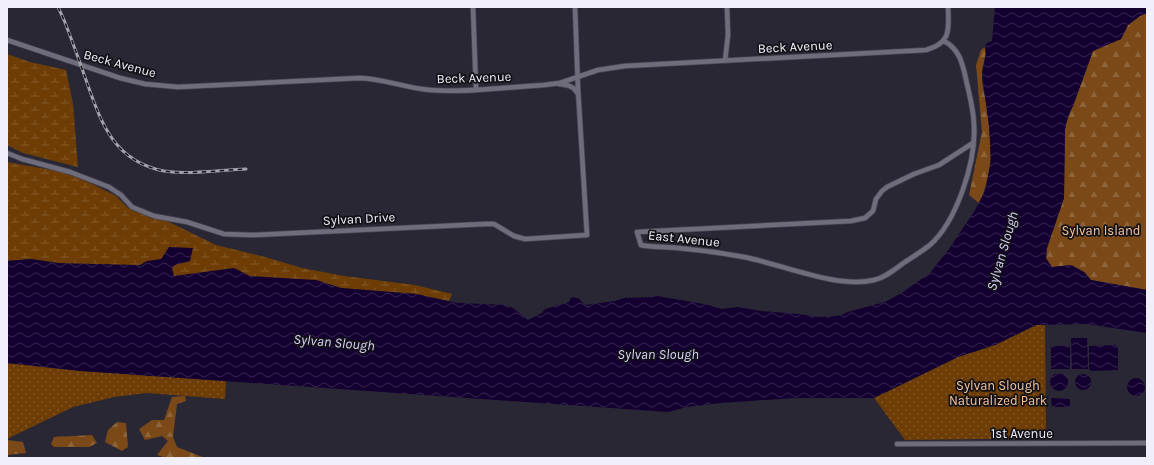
<svg xmlns="http://www.w3.org/2000/svg" width="1154" height="465" font-family="Karla,sans-serif">
<defs>
<pattern id="green-dots" width="8" height="8" patternUnits="userSpaceOnUse"><rect width="8" height="8" fill="#6d3d05"/><path d="M2 2h.1M6 6h.1" fill="none" stroke="#82592a" stroke-width="1.8" stroke-linecap="round"/></pattern>
<pattern id="forest-firs" width="22" height="20" patternUnits="userSpaceOnUse"><rect width="22" height="20" fill="#7a4917"/><path d="M5 1l3.5 6h-7zM16 11l3.5 6h-7z" fill="#8d643a"/></pattern>
<pattern id="wetland-marsh" width="20" height="14" patternUnits="userSpaceOnUse"><rect width="20" height="14" fill="#6d3d05"/><path d="M1 5h8M5 5V1M11 12h8M15 12V8" fill="none" stroke="#82592a"/></pattern>
<pattern id="water-waves" width="16" height="10" patternUnits="userSpaceOnUse"><rect width="16" height="10" fill="#130031"/><path d="M0 5q4-4 8 0t8 0" fill="none" stroke="#362650"/></pattern>
</defs>
<rect width="100%" height="100%" fill="#292734"/>
<path fill="url(#green-dots)" d="M 1036,325 L 1045,325 L 1046,438 L 905,440 L 874,398 L 958,357 L 995,345 Z
M 7,363 L 81,371 L 226,381 L 225,399 L 147,393 L 114,397 L 73,407 L 7,439 Z"/>
<path fill="url(#forest-firs)" d="M 1147,13 L 1147,290 L 1091,280 L 1084,272 L 1071,265 L 1052,267 L 1046,259 L 1047,248 L 1064,198 L 1065,130 C 1066,122 1069,113 1073,106 L 1093,51 L 1121,39 L 1128,25 L 1140,16 Z
M 985,47 C 987,57 982,64 982,74 C 981,84 985,95 986,104 C 991,140 995,170 979,203 L 969,195 L 982,132 L 976,65 L 981,50 Z
M 185,396 L 186,401 L 177,404 L 173,437 L 177,447 L 205,458 L 166,458 L 157,455 L 168,441 L 162,436 L 145,440 L 139,429 L 152,420 L 164,420 L 172,397 Z
M 117,422 L 126,423 L 128,447 L 122,451 L 105,442 L 108,430 Z
M 92,435 L 97,443 L 89,447 L 54,447 L 51,444 L 54,437 Z
M 7,440 L 23,442 L 26,453 L 7,455 Z"/>
<path fill="url(#wetland-marsh)" d="M 7,54 L 30,62 L 66,70 L 73,104 L 78,167 L 23,153 L 7,145 Z
M 7,162 L 63,172 L 86,181 L 116,196 L 128,208 L 154,218 L 167,221 L 216,245 L 265,257 L 302,268 L 344,276 L 415,285 L 452,294 L 449,301 L 416,294 L 341,288 L 316,280 L 138,280 L 58,263 L 31,259 L 7,261 Z"/>
<path fill="url(#water-waves)" d="M 995,7 L 1147,7 L 1147,13 L 1140,16 L 1128,25 L 1121,39 L 1093,51 L 1073,106 C 1069,113 1066,122 1065,130 L 1064,198 L 1047,248 L 1046,258 L 1052,267 L 1071,265 L 1084,272 L 1091,280 L 1147,290 L 1147,333 L 1086,324 L 1036,325 L 995,345 L 958,357 L 874,398 L 794,398 L 721,403 L 687,407 L 668,412 L 81,371 L 7,363 L 7,261 L 31,259 L 58,263 L 140,265 L 147,261 L 161,259 L 169,247 L 193,248 L 190,261 L 175,265 L 172,268 L 174,276 L 234,268 L 250,276 L 316,280 L 341,288 L 416,294 L 457,303 L 493,302 L 510,305 L 529,316 C 543,309 558,305 572,297 L 580,299 L 587,303 L 627,296 L 658,296 L 722,307 L 746,306 L 769,311 L 806,313 L 844,313 L 885,302 L 903,292 L 930,273 L 949,249 L 975,210 L 985,191 L 991,161 L 989,125 L 982,74 L 986,53 L 985,47 L 987,43 L 992,41 Z
M 1071,338 L 1087,338 L 1088,369 L 1072,369 Z
M 1116,345 L 1116,347 L 1118,347 L 1118,370 L 1091,371 L 1089,369 L 1089,346 Z
M 1051,346 L 1070,346 L 1070,369 L 1051,369 Z
M1050 382a9 9 0 1 1 18 0a9 9 0 1 1-18 0Z
M1075 382a8 8 0 1 1 16 0a8 8 0 1 1-16 0Z
M1127 387a9 9 0 1 1 18 0a9 9 0 1 1-18 0Z
M 1051,398 L 1070,399 L 1070,407 L 1052,407 Z"/>
<path fill="#292734" d="M 627,294 L 659,294 L 706,301 L 722,305 L 746,304 L 769,309 L 817,313 L 845,311 L 845,314 L 836,316 L 819,317 L 799,314 L 761,311 L 737,307 L 722,309 L 705,304 L 658,296 L 651,297 L 624,298 L 615,301 L 585,305 L 580,300 L 580,297 L 587,301 Z
M 570,295 L 572,295 L 569,302 L 545,309 L 542,313 L 528,320 L 513,308 L 504,305 L 461,303 L 460,301 L 493,300 L 511,303 L 529,314 L 544,307 L 560,302 Z"/>
<g fill="none" stroke-linecap="round" stroke-linejoin="round">
<g stroke="#484551" stroke-width="6">
<path id="street" d="M 473,7 L 476,89
M 7,40 L 120,78 L 145,84 L 178,87 L 360,78 C 384,79 406,88 430,90 C 465,93 507,87 544,85 L 560,83 L 598,70 L 625,66 L 926,50 C 951,43 949,30 948,7
M 944,41 C 961,50 963,66 967,84 C 970,97 974,112 974,126 C 976,161 957,221 930,245 C 922,251 913,257 905,262 C 895,269 885,278 874,280 C 837,289 781,264 744,257 C 722,253 700,250 678,248 C 666,246 653,248 641,245 L 637,232 L 851,221 L 865,218 L 873,211 L 876,199 L 882,191 L 887,187 L 914,174 L 939,165 L 973,143
M 725,61 L 728,35 L 727,7
M 559,84 C 568,85 574,86 578,94
M 7,153 L 22,159 L 70,172 L 109,187 L 121,195 L 132,207 L 154,216 L 187,222 L 224,234 L 252,235 L 485,224 L 494,224 L 514,236 L 525,239 L 587,235 L 578,89 L 575,7
M 897,444 L 1147,443"/>
</g>
<use href="#street" stroke="#6f6c7c" stroke-width="4.5"/>
<g stroke="#a4a2ad" stroke-width="3">
<path id="rail" d="M 58,7 L 64,20 C 72,40 79,60 86,80 C 101,122 113,161 164,171 C 191,175 220,170 246,169"/>
</g>
<use href="#rail" stroke="#121117" stroke-width="1.5" stroke-dasharray="4.5" stroke-linecap="butt"/>
</g>
<g text-anchor="middle" stroke-width="3.5" stroke-linejoin="round" paint-order="stroke">
<g font-size="13" fill="#f1eff9" stroke="#121117">
<text transform="translate(795 46) rotate(-3)" y="5">Beck Avenue</text>
<text transform="translate(120 63) rotate(15)" y="5">Beck Avenue</text>
<text transform="translate(474 77) rotate(-2)" y="5">Beck Avenue</text>
<text transform="translate(359 218) rotate(-3)" y="5">Sylvan Drive</text>
<text transform="translate(684 238) rotate(6)" y="5">East Avenue</text>
<text x="1022" y="438">1st Avenue</text>
</g>
<g font-size="13" fill="#fbc597" stroke="#121117">
<text x="1101" y="235">Sylvan Island</text>
<text x="998" y="390">Sylvan Slough<tspan x="998" dy="15">Naturalized Park</tspan></text>
</g>
<g font-size="14" font-style="italic" fill="#dbd3fd" stroke="#121117">
<text transform="translate(1002 251) rotate(-74)" y="5">Sylvan Slough</text>
<text transform="translate(334 342) rotate(5)" y="5">Sylvan Slough</text>
<text x="658" y="359">Sylvan Slough</text>
</g>
</g>
<rect width="1154" height="465" fill="none" stroke="#f1eff9" stroke-width="16"/>
</svg>
